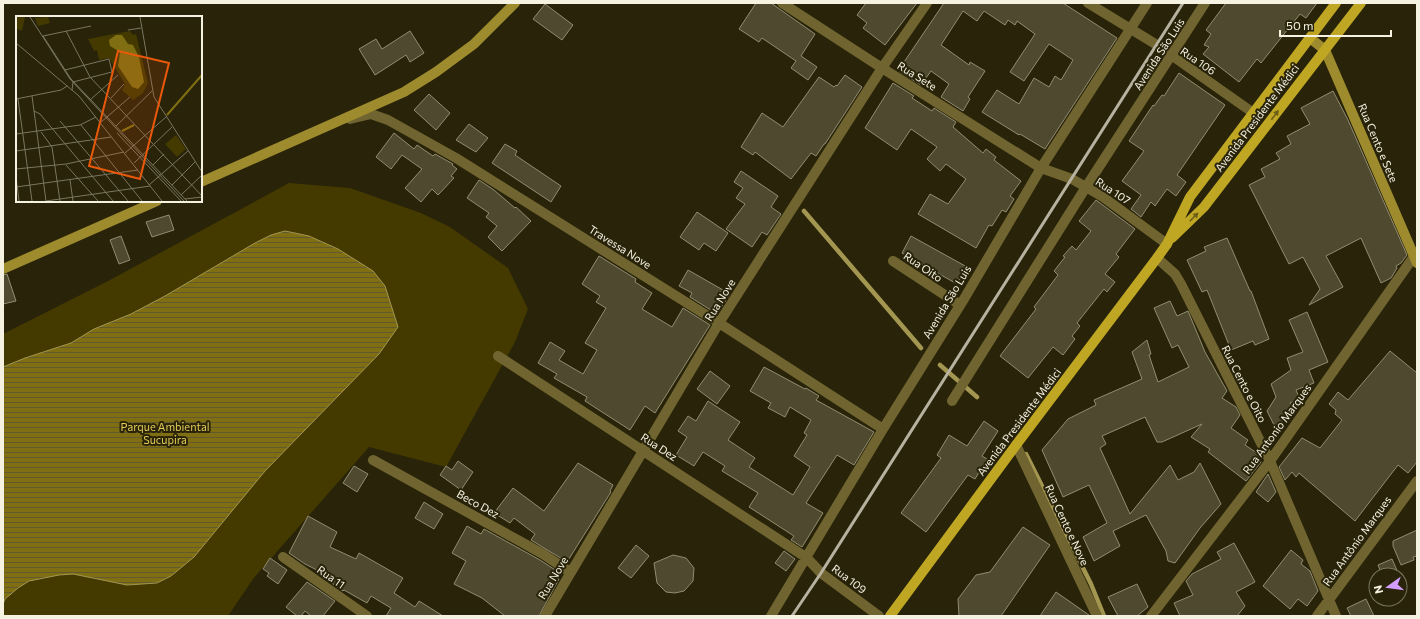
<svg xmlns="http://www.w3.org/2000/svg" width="1420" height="619" font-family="Commissioner,sans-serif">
<defs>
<pattern id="water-rules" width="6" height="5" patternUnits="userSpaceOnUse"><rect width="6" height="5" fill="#806f12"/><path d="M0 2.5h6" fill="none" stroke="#625a2e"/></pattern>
</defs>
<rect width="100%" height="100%" fill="#282309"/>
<path fill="#443a00" d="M 289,183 L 350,188 L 421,213 L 450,227 L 508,268 L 528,309 L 515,342 L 446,467 L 369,447 L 253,579 L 228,616 L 3,616 L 3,334 L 110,280 Z"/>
<path fill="url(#water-rules)" stroke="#a39650" d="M 285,231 L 309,236 L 338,249 L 373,271 L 385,286 L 398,327 L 379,354 L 265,471 L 194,557 L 171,576 L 157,583 L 127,585 L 73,574 L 59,575 L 29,581 L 18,588 L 5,599 L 3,604 L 3,367 L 25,358 L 71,343 L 94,329 L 131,314 L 165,296 L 255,243 L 271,235 Z"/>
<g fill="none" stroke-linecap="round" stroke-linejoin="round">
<path stroke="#a39650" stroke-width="4.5" d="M 804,211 L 921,348
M 940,365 L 977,397
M 1026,454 L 1091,584 L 1104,616"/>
</g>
<path fill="#4f4a2f" stroke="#928d70" d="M 756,3 L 771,3 L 815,34 L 801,56 L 817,67 L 808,80 L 791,68 L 796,61 L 762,38 L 759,42 L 739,29 Z
M 866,3 L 917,3 L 885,45 L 863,28 L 867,23 L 857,15 Z
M 944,3 L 1063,3 L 1117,38 L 1045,149 L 1020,134 L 1019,135 L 982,112 L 997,90 L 1019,104 L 1034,78 L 1049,87 L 1055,76 L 1061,80 L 1073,60 L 1049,44 L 1024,81 L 1010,72 L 1035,34 L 1017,21 L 1015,25 L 1008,20 L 1005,25 L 984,11 L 977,21 L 963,11 L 941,45 L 969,65 L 970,62 L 985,71 L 968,97 L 970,99 L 963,111 L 941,97 L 949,84 L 931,71 L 921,85 L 900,72 L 904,66 L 902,65 Z
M 1226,3 L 1317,3 L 1306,18 L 1300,14 L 1261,63 L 1257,59 L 1239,82 L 1203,54 L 1209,47 L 1204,45 L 1211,34 L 1206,30 Z
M 545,4 L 573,25 L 562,40 L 533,19 Z
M 410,31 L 424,53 L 410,62 L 406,55 L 375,75 L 359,49 L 376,39 L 382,49 Z
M 1179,73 L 1225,105 L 1177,175 L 1186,182 L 1176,196 L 1167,189 L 1155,206 L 1151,202 L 1141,217 L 1131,209 L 1141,195 L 1122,181 L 1144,151 L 1129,141 L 1153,105 L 1154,106 L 1162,95 L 1164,96 Z
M 845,75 L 862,87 L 825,144 L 824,144 L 816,156 L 811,153 L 791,179 L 755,152 L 753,155 L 741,147 L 762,113 L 783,127 L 819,77 L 834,87 L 836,85 L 837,86 Z
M 893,83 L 914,96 L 912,98 L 932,111 L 934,108 L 956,122 L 953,127 L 983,153 L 986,149 L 996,157 L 994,160 L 1021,181 L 1010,196 L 1014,199 L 1006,212 L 1002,210 L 992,226 L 989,225 L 976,248 L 918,214 L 930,194 L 948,204 L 966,179 L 946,164 L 940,171 L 927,159 L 937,147 L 911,129 L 897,150 L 865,128 Z
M 1333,91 L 1348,120 L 1407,255 L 1401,263 L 1396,266 L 1397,268 L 1391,278 L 1381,283 L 1361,238 L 1326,256 L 1343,287 L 1309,305 L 1320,289 L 1303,257 L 1289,264 L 1249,185 L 1265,177 L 1261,169 L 1280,159 L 1276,153 L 1291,144 L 1287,136 L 1310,124 L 1301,108 Z
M 429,94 L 450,113 L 436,130 L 414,110 Z
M 469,124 L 488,138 L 476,152 L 456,140 Z
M 394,133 L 414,149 L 417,145 L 433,156 L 435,154 L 453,164 L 452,165 L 457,169 L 451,176 L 454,178 L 438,195 L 432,189 L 421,202 L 405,188 L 422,169 L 402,155 L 391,169 L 376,157 Z
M 505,144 L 517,151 L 515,155 L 561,186 L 551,202 L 492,163 Z
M 741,171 L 778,196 L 771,207 L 781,214 L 767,235 L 762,232 L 752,247 L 726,229 L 745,204 L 736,198 L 743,188 L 734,182 Z
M 479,180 L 494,190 L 515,208 L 516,207 L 531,221 L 502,251 L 488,237 L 497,226 L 486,217 L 489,213 L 467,198 Z
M 1096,200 L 1135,229 L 1116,254 L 1119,257 L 1105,274 L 1115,282 L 1107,292 L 1104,289 L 1077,323 L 1080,326 L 1072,336 L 1075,339 L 1063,355 L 1053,347 L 1028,378 L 1000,356 L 1036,309 L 1034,307 L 1058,275 L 1054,271 L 1065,257 L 1063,256 L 1072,246 L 1076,250 L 1091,231 L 1079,221 Z
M 697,212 L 728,233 L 716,251 L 704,243 L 699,250 L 680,237 Z
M 169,215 L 174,230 L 152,237 L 146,222 Z
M 121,236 L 130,260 L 119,264 L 110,240 Z
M 911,236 L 967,267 L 957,284 L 902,253 Z
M 1227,238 L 1250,291 L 1251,291 L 1269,339 L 1255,345 L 1253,341 L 1231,350 L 1207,290 L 1202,292 L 1187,260 L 1206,251 L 1204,247 Z
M 599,256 L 636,279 L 635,282 L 652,293 L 642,309 L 672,327 L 683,308 L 710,325 L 655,413 L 645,406 L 630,430 L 585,401 L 587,397 L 554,378 L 557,374 L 538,363 L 550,342 L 565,351 L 559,360 L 583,374 L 597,350 L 585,343 L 606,308 L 596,302 L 600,296 L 582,284 Z
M 688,270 L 730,294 L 717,314 L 690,297 L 692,293 L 679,286 Z
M 7,274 L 16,301 L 3,304 L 3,275 Z
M 1170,301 L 1177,316 L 1188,311 L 1205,352 L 1227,391 L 1222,398 L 1236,407 L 1240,415 L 1231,428 L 1248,440 L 1245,445 L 1260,455 L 1258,457 L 1261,462 L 1246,481 L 1208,452 L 1210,449 L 1191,437 L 1202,424 L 1162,442 L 1157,442 L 1145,417 L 1102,436 L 1106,444 L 1100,448 L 1130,514 L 1170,465 L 1178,480 L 1194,472 L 1200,463 L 1221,504 L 1200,528 L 1175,563 L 1168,561 L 1166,551 L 1146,515 L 1113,531 L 1120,546 L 1094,561 L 1083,537 L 1107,523 L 1089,485 L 1063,497 L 1042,450 L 1068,419 L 1096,405 L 1094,400 L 1142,379 L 1132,352 L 1147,340 L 1151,354 L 1149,355 L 1158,382 L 1189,367 L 1178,345 L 1172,348 L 1154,308 Z
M 1307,312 L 1328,362 L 1309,370 L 1314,383 L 1296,390 L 1300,399 L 1290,403 L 1295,410 L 1277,431 L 1267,411 L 1276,397 L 1271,384 L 1291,370 L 1287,358 L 1303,352 L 1289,320 Z
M 1390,351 L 1417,373 L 1417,462 L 1408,473 L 1398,465 L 1355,521 L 1299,473 L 1296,477 L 1292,472 L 1285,480 L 1279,467 L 1302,438 L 1320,448 L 1342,420 L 1335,414 L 1336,410 L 1329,404 L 1338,392 L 1348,400 Z
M 764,367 L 805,389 L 806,388 L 819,396 L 816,400 L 874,432 L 854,465 L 837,455 L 806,503 L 823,513 L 802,547 L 791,540 L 794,536 L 749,507 L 758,493 L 722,471 L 725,466 L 703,452 L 694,466 L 676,455 L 687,437 L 678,431 L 688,416 L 696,421 L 708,401 L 740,422 L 728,440 L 755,458 L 749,467 L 793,495 L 810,467 L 794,456 L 807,435 L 804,433 L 811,420 L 790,407 L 785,417 L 768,408 L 771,403 L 750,391 Z
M 710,371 L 730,386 L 717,404 L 697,389 Z
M 984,421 L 998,431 L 982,456 L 987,459 L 975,479 L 968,475 L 926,532 L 901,513 L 941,458 L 937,455 L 949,435 L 967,446 Z
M 458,461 L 473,472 L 461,490 L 440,475 L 446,466 L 452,470 Z
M 578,463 L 613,485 L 610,491 L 611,492 L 567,562 L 531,540 L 535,534 L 514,518 L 510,523 L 494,513 L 513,488 L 544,511 Z
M 354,466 L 368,474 L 357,492 L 343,483 Z
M 1268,474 L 1276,492 L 1268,502 L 1256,492 Z
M 424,502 L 443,514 L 434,529 L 415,518 Z
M 308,516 L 337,532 L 330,547 L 356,559 L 359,553 L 403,578 L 394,593 L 415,607 L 419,601 L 443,616 L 386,616 L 391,608 L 371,596 L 367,603 L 344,590 L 343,591 L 316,572 L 317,570 L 305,564 L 289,553 Z
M 467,526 L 481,534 L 484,529 L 540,560 L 560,573 L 557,577 L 559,579 L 539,616 L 505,616 L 482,598 L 454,584 L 466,561 L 452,553 Z
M 1023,527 L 1050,545 L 1001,616 L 959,616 L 958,599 L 976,575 L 990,572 Z
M 1417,530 L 1417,556 L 1413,557 L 1414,560 L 1401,565 L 1393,546 L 1393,541 Z
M 1234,543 L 1255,582 L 1236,592 L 1245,606 L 1237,616 L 1180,616 L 1174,603 L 1193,595 L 1186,581 L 1192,574 L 1221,559 L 1217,552 Z
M 636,545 L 649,556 L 631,578 L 618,568 Z
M 1291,550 L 1303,560 L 1301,564 L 1310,571 L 1318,591 L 1307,606 L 1298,599 L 1290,609 L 1263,586 Z
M 784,551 L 795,559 L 786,571 L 775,563 Z
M 673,555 L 686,558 L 694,568 L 693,581 L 684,591 L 675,593 L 666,592 L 657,583 L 654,563 Z
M 270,558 L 287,570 L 278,584 L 267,576 L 269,573 L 263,569 Z
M 1392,559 L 1399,575 L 1382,575 L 1378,565 Z
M 307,582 L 335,601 L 323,616 L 311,616 L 305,611 L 301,616 L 297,616 L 286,607 Z
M 1137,584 L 1148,607 L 1137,616 L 1118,616 L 1108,597 Z
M 1056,592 L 1089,615 L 1090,616 L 1040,616 Z
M 1366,599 L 1374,616 L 1351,616 L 1347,608 Z"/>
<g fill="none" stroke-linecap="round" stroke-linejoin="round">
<path stroke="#706530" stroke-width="10" d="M 782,3 L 882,68 L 1041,168 L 1072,179 L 1103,197 L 1167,244
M 1088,3 L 1157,45 L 1252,112
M 350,119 L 371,114 L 388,120 L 456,158 L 719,323 L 883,429
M 1157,258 L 1175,274 L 1181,284 L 1270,461 L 1336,616
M 893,261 L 960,305
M 498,356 L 807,558 L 821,573 L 879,616
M 952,401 L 1086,187 L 1205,3
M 1016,445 L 1097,616
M 373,460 L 543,554 L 570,572
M 283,557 L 367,616
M 545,616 L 719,323 L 882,68 L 927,3
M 771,616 L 883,429 L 964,299 L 1041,168 L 1147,3
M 1151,616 L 1270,461 L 1417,252
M 1317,616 L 1417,481"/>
<path stroke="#9d8b2d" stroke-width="10" d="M 1310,38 L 1325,50 L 1417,263
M 201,182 L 404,92 L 436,72 L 474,44 L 515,3
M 3,269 L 157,201"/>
<path stroke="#bfa724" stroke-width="10" d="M 1172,238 L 1204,207 L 1361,3
M 890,616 L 1016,445 L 1157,258 L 1167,244 L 1190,197 L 1336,3"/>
<path stroke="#b6b29f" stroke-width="3" d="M 792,616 L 821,573 L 1183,3"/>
</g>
<defs><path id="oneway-solid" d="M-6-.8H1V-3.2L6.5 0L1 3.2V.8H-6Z"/></defs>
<g fill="#6c5e15">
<use href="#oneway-solid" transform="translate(1275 115) rotate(-53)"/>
<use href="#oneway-solid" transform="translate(1194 217) rotate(-45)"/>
</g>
<g text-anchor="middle" stroke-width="4" stroke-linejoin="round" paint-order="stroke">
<g font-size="11" fill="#f5f2e2" stroke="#282309">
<text transform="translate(1159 54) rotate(-57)" y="4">Avenida São Luis</text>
<text transform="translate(1198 61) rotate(34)" y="4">Rua 106</text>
<text transform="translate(917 76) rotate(32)" y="4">Rua Sete</text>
<text transform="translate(1257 118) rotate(-53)" y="4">Avenida Presidente Médici</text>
<text transform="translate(1378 143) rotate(67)" y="4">Rua Cento e Sete</text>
<text transform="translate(1113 191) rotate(33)" y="4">Rua 107</text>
<text transform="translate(620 247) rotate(32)" y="4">Travessa Nove</text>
<text transform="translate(923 267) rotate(34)" y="4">Rua Oito</text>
<text transform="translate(720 300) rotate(-58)" y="4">Rua Nove</text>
<text transform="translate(947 302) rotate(-59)" y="4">Avenida São Luis</text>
<text transform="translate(1244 384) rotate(63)" y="4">Rua Cento e Oito</text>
<text transform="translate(1019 422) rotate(-53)" y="4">Avenida Presidente Médici</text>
<text transform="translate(1277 429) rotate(-54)" y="4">Rua Antonio Marques</text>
<text transform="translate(659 447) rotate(33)" y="4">Rua Dez</text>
<text transform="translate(478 504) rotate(29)" y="4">Beco Dez</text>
<text transform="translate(1067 525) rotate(65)" y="4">Rua Cento e Nove</text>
<text transform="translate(1357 541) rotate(-54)" y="4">Rua Antônio Marques</text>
<text transform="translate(331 577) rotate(35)" y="4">Rua 11</text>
<text transform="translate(553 578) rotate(-59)" y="4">Rua Nove</text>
<text transform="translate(849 579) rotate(37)" y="4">Rua 109</text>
</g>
<g font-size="11" fill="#e4cd5a" stroke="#282309">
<text x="165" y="431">Parque Ambiental<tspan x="165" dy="13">Sucupira</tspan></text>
</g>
</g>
<g transform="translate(16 16)">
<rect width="186" height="186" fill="#282309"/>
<path d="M 0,1 L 9,1 L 6,15 L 0,12 Z" fill="#443a00"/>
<path d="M 160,119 L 170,133 L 161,141 L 149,128 Z" fill="#443a00"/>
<path d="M 32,1 L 34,7 L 22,10 L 19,2 ZM 114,15 L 117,19 L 120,18 L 132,67 L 127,77 L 117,84 L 106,74 L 109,68 L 93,42 L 83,44 L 81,34 L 78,35 L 72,23 Z" fill="#443a00"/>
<path d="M 100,19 L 106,19 L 112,28 L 117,29 L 123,41 L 128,66 L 122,73 L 116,71 L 102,50 L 104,36 L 94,30 L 93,24 Z" fill="#806f12"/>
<path fill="none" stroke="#806f12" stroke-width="2" d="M 151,99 L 186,59M 106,115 L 118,109"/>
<path fill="none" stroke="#7a7660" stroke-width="1" d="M 14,1 L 54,63 L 168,185M 124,1 L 138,81 L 186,156M 75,10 L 27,20 L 55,63 L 171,185M 112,14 L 125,12M 50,15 L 74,61 L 186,180M 0,27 L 63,80 L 146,185M 49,54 L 93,43 L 96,56 L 57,66 L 56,74M 16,80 L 30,185M 95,82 L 108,68M 0,83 L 45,74 L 51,70M 2,83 L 16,185M 74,84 L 102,59M 18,95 L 24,98 L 97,185M 44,105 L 112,185M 84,107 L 114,81M 65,109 L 126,185M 100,110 L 136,75M 25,116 L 36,131 L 44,185M 101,117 L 165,185M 0,118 L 64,109 L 80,101M 0,135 L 95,121M 109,137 L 150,101M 118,147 L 156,111M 50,149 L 82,185M 137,149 L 148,138M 0,153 L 50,148 L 108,136M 0,161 L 3,185M 54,164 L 57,185M 133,169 L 172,135M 156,169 L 179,146M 0,171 L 122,154M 165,179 L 186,159M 169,183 L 186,181M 30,185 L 134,170"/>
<path fill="#e8590c" fill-opacity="0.15" stroke="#e8590c" stroke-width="2" d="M 102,35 L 153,47 L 124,163 L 73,150 Z"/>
<rect width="186" height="186" fill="none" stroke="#f5f2e2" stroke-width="2"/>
</g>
<rect width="1420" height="619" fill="none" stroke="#f5f2e2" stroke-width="8"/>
<g transform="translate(1388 587) rotate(256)"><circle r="19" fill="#282309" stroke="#7a7660"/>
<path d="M0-3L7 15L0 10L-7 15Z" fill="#d19dfe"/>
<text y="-6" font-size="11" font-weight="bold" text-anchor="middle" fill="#f5f2e2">N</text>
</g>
<path d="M1280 30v6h111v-6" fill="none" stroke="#f5f2e2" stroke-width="2"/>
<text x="1286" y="30" font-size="12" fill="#f5f2e2" stroke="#282309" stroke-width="3" paint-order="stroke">50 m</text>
</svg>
